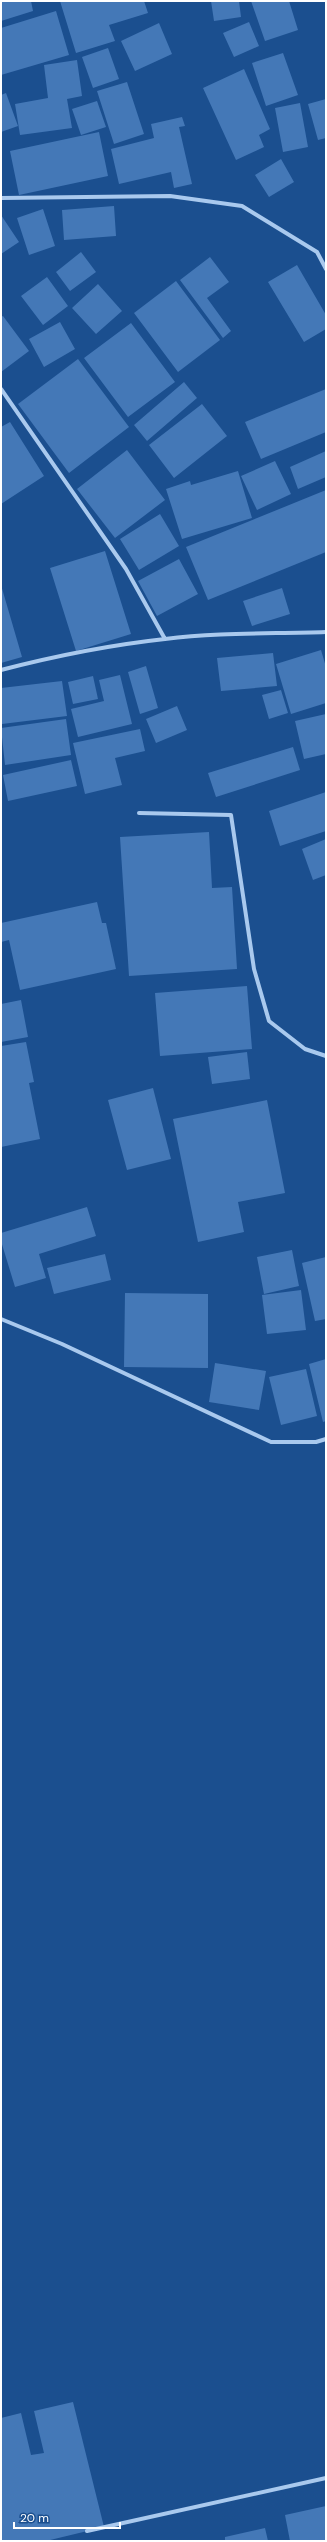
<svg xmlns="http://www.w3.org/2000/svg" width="327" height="2542" font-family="'DM Sans',sans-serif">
<rect width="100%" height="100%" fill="#1b4f8f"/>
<path fill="#4478b7" d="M 1,1 L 31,1 L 33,11 L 1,21 Z
M 60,1 L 144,1 L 148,13 L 109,25 L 115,41 L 76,53 Z
M 211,1 L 239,1 L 241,17 L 214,21 Z
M 251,1 L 289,1 L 298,30 L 265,41 Z
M 56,11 L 69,55 L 1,75 L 1,28 Z
M 249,22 L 259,46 L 234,57 L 223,33 Z
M 159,23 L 172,54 L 135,71 L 121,41 Z
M 108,48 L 119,79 L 93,88 L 82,57 Z
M 283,53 L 298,95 L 266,106 L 252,63 Z
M 77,60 L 82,96 L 67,99 L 72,128 L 20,135 L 15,104 L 48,98 L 44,65 Z
M 244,69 L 270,129 L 259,135 L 264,147 L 236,160 L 203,88 Z
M 127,82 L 144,134 L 114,144 L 97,91 Z
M 6,93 L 18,126 L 1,132 L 1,95 Z
M 326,99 L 326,138 L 318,140 L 308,104 Z
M 97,101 L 106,127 L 81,135 L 72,109 Z
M 300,103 L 308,147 L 283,152 L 275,108 Z
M 182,117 L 185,126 L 179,127 L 192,184 L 174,188 L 171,172 L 119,184 L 111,149 L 154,138 L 151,124 Z
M 99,132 L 108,176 L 19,195 L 10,151 Z
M 281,159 L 294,182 L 269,197 L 255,175 Z
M 114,206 L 116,236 L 64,240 L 62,210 Z
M 43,209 L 55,246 L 29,255 L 17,218 Z
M 1,215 L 19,242 L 1,254 Z
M 81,252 L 96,272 L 70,291 L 56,272 Z
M 210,257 L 229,282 L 207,298 L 231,331 L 223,338 L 180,280 Z
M 297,265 L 326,315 L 326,329 L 304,342 L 268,282 Z
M 47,277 L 68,306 L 43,325 L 21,296 Z
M 176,281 L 220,340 L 178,372 L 134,313 Z
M 98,284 L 122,311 L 96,334 L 72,308 Z
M 3,316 L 29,351 L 1,372 L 1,317 Z
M 60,322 L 75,349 L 44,367 L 29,339 Z
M 131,323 L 175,382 L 128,417 L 84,358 Z
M 78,359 L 129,427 L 69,473 L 18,404 Z
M 184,382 L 197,398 L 147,441 L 134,425 Z
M 326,389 L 326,432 L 261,459 L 245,422 Z
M 202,404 L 227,436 L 174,478 L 149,445 Z
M 10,422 L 44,476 L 1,504 L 1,427 Z
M 127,450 L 165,500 L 115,538 L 77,489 Z
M 326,451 L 326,477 L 298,489 L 290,467 Z
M 275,461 L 291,494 L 257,510 L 241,476 Z
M 238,471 L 252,518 L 182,539 L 166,489 L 190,481 L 191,485 Z
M 326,490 L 326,552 L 208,600 L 186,547 Z
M 160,514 L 179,546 L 139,570 L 120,539 Z
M 105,551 L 131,634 L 76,651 L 50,568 Z
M 179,559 L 198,594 L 157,616 L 138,581 Z
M 1,585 L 22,657 L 1,663 Z
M 282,588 L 290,614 L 252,626 L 243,601 Z
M 321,650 L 326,667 L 326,703 L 291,714 L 276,664 Z
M 273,653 L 277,686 L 221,691 L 217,658 Z
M 146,666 L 158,708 L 140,714 L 128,672 Z
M 120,675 L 132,724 L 78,737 L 71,709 L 104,701 L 99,680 Z
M 93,676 L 98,699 L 73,704 L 68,682 Z
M 62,681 L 67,716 L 2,724 L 1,688 Z
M 281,690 L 288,713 L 269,719 L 262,695 Z
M 177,706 L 187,730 L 156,743 L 146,719 Z
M 326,714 L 326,754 L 304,759 L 295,721 Z
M 66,719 L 71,755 L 5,765 L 1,728 Z
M 140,729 L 145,751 L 115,758 L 122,785 L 85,794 L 73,743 Z
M 293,747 L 300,770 L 216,797 L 208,773 Z
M 71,760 L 77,786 L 8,801 L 3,775 Z
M 326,792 L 326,831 L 280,846 L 269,811 Z
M 209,832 L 212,888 L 232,887 L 237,969 L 129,976 L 120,837 Z
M 326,839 L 326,875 L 313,880 L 302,849 Z
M 97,902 L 102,923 L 106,923 L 116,969 L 20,990 L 9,940 L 1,942 L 1,923 Z
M 247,986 L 252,1049 L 160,1056 L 155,993 Z
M 21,1000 L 28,1037 L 1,1042 L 1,1004 Z
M 26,1042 L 34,1082 L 29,1083 L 40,1139 L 1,1147 L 1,1046 Z
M 247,1052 L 250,1079 L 212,1084 L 208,1057 Z
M 153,1088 L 171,1159 L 127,1170 L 108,1100 Z
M 267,1100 L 285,1193 L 238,1202 L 244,1232 L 198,1242 L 173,1119 Z
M 87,1207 L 96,1236 L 39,1254 L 46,1278 L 15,1287 L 1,1241 L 1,1233 Z
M 292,1250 L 299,1286 L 264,1294 L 257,1257 Z
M 105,1254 L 111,1280 L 54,1294 L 47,1268 Z
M 326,1257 L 326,1319 L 315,1321 L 302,1263 Z
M 301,1290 L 306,1330 L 267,1334 L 262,1295 Z
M 125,1293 L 208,1294 L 208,1368 L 124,1367 Z
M 326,1359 L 326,1421 L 323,1422 L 309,1364 Z
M 215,1363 L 266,1371 L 259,1410 L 209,1402 Z
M 306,1369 L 317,1416 L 281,1425 L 269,1377 Z
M 73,2402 L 104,2527 L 46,2541 L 1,2541 L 1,2418 L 21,2413 L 31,2455 L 44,2453 L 34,2411 Z
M 326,2506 L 326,2541 L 290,2541 L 285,2515 Z
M 265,2528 L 268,2541 L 225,2541 L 225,2537 Z"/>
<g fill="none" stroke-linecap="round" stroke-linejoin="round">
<path stroke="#a9c9ee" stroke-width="4" d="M 1,198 L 170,196 L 242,206 L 317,252 L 326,269
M 1,389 L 126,569 L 165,639
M 1,670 C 55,656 110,645 165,639 C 218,632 272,634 326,632
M 139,813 L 231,815 L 254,969 L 269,1021 L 305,1049 L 326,1056
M 1,1319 L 62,1344 L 271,1442 L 316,1442 L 326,1439
M 87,2531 L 326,2478"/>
</g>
<rect width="327" height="2542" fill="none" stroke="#ffffff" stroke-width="4"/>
<path d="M14 2522v6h106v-6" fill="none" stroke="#ffffff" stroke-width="2"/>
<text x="20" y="2522" font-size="12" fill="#ffffff" stroke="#1b4f8f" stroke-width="3" paint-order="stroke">20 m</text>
</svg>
